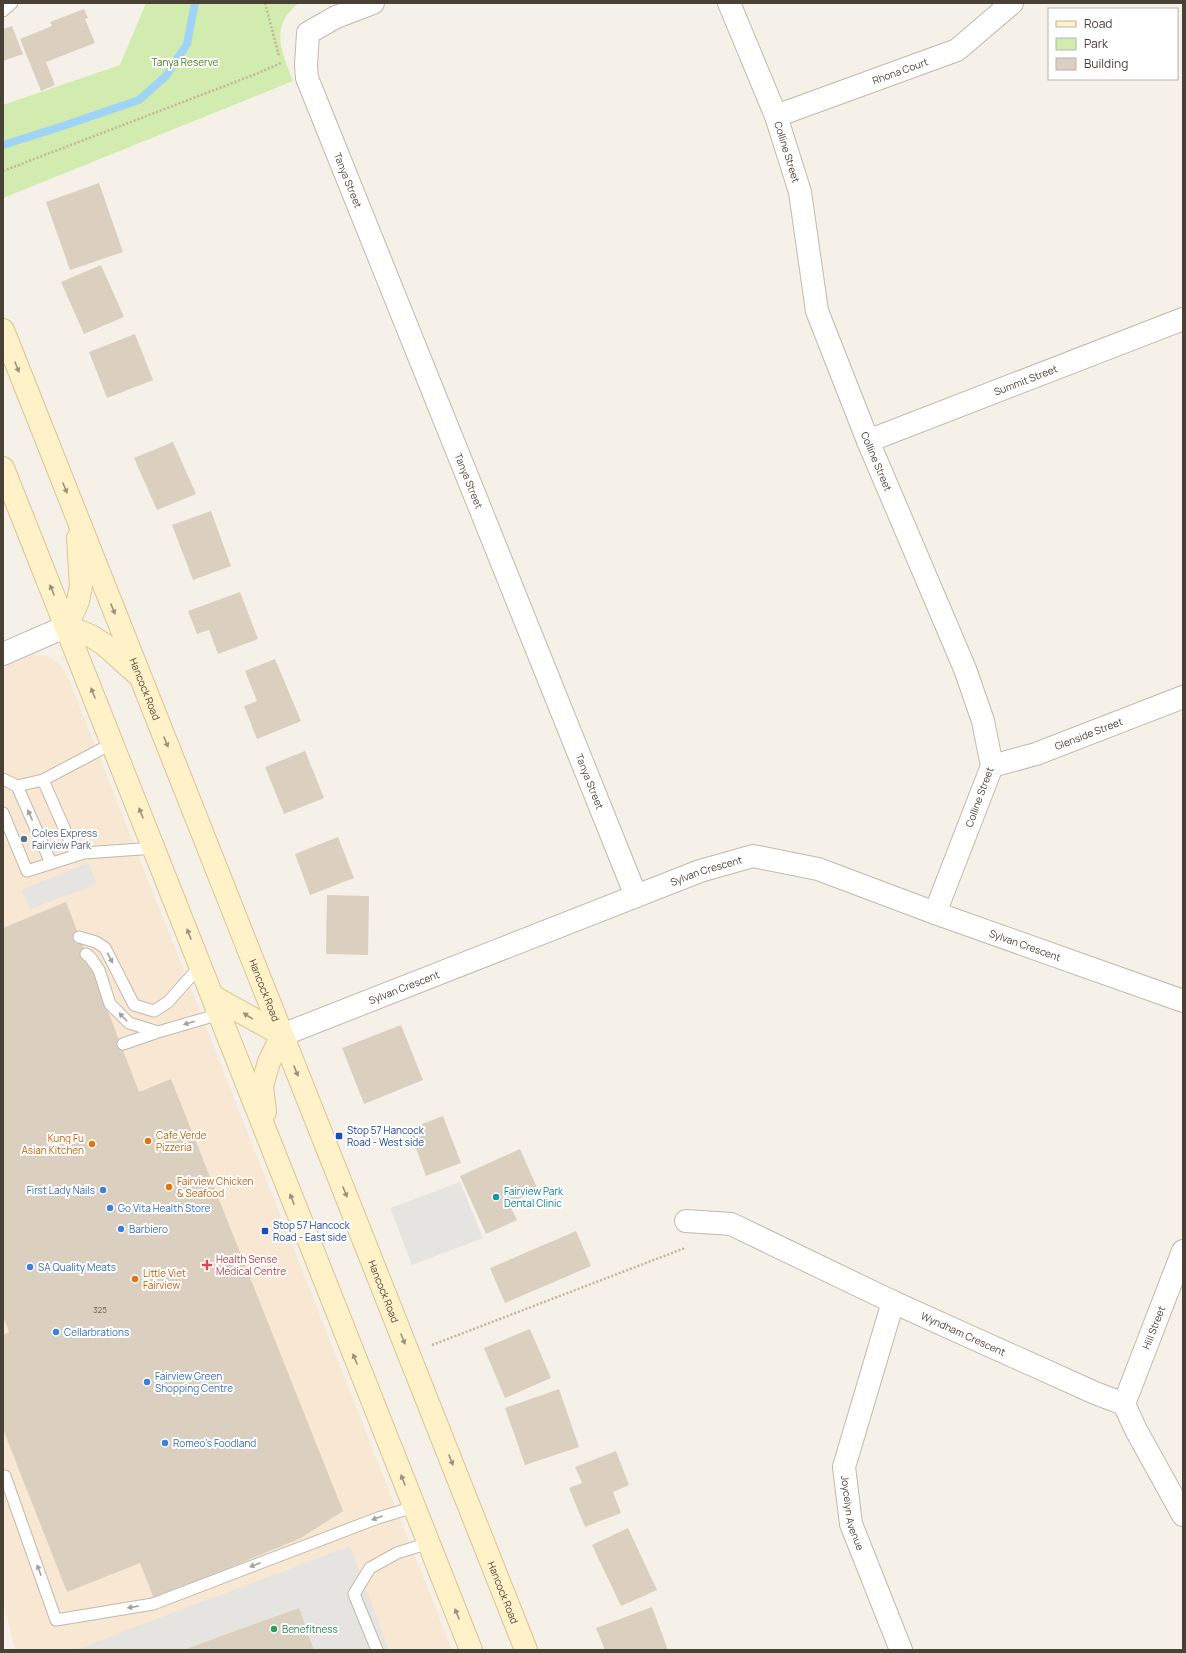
<svg xmlns="http://www.w3.org/2000/svg" width="1186" height="1653" font-family="Manrope,sans-serif">
<rect width="100%" height="100%" fill="#f5f1e8"/>
<path fill="#f8e7d2" d="M 31,655 L 48,656 L 59,663 L 67,675 L 452,1650 L 15,1650 L 3,1600 L 3,667 Z"/>
<path fill="#d1ecae" d="M 146,3 L 299,3 C 269,27 281,50 293,81 L 3,198 L 3,105 L 120,65 Z"/>
<path fill="#e6e4e0" d="M 88,863 L 97,884 L 30,909 L 21,890 Z
M 460,1182 L 483,1238 L 412,1265 L 390,1208 Z
M 350,1546 L 389,1650 L 314,1650 L 299,1608 L 183,1650 L 75,1650 Z"/>
<g fill="none" stroke-linecap="round" stroke-linejoin="round">
<path stroke="#a0d4f6" stroke-width="8" d="M 3,145 L 60,127 L 139,100 L 166,76 L 187,44 L 195,3"/>
</g>
<path fill="#dbd0bf" d="M 84,9 L 88,18 L 85,19 L 95,43 L 46,62 L 55,85 L 41,91 L 20,39 L 52,26 L 50,22 Z
M 12,26 L 23,54 L 3,61 L 3,29 Z
M 99,183 L 123,252 L 70,270 L 46,202 Z
M 101,265 L 124,317 L 84,334 L 61,282 Z
M 135,334 L 153,380 L 107,398 L 89,352 Z
M 173,442 L 196,494 L 157,510 L 134,458 Z
M 211,511 L 231,566 L 193,580 L 172,525 Z
M 240,592 L 258,639 L 218,654 L 209,630 L 197,634 L 188,611 Z
M 275,659 L 301,721 L 257,739 L 244,706 L 257,701 L 245,671 Z
M 305,751 L 324,798 L 284,814 L 265,767 Z
M 338,837 L 354,878 L 310,895 L 295,854 Z
M 327,895 L 369,896 L 368,955 L 326,954 Z
M 66,902 L 139,1092 L 171,1079 L 343,1511 L 301,1538 L 154,1599 L 140,1563 L 67,1592 L 3,1429 L 3,1335 L 9,1332 L 3,1316 L 3,928 Z
M 401,1025 L 423,1080 L 364,1104 L 342,1048 Z
M 443,1116 L 461,1163 L 426,1176 L 409,1129 Z
M 520,1149 L 538,1190 L 509,1204 L 517,1220 L 486,1234 L 460,1176 Z
M 576,1231 L 591,1266 L 505,1303 L 490,1268 Z
M 530,1329 L 551,1378 L 505,1398 L 484,1348 Z
M 559,1389 L 579,1447 L 525,1465 L 505,1408 Z
M 616,1451 L 629,1485 L 613,1492 L 621,1513 L 585,1527 L 569,1488 L 582,1483 L 575,1467 Z
M 628,1528 L 657,1590 L 621,1606 L 592,1545 Z
M 652,1607 L 668,1650 L 605,1650 L 596,1628 Z
M 299,1608 L 314,1650 L 183,1650 Z"/>
<g fill="none" stroke-linecap="round" stroke-linejoin="round">
<g stroke="#c2b9aa" stroke-width="13">
<path id="service" d="M 3,11 L 12,3
M 3,779 L 17,786 L 51,863
M 43,780 L 76,855
M 17,786 L 43,780 L 113,743
M 3,813 L 27,871 L 84,853 L 155,848
M 79,937 L 96,942 L 105,948 L 134,1005 L 154,1011 L 168,1002 L 201,965
M 86,954 L 90,957 L 99,970 L 110,1004 L 129,1023 L 158,1032
M 123,1044 L 158,1032 L 220,1014
M 3,1476 L 5,1476 L 56,1620 L 153,1604 L 378,1518 L 414,1507
M 377,1650 L 354,1594 L 370,1568 L 397,1553 L 429,1543"/>
</g>
<g stroke="#c2b9aa" stroke-width="24">
<g id="minor">
<path id="s1" d="M 373,3 L 336,17 L 308,33 L 306,65 L 307,78 L 636,896"/>
<path id="s2" d="M 729,3 L 776,116 L 800,192 L 817,311 L 868,441 L 965,669 L 983,721 L 992,766 L 935,913"/>
<path id="s3" d="M 776,116 L 957,50 L 1012,3"/>
<path id="s4" d="M 868,441 L 1183,319"/>
<path d="M 3,654 L 67,626"/>
<path id="s5" d="M 992,766 L 1036,754 L 1183,697"/>
<path id="s6" d="M 282,1035 L 700,871 L 753,856 L 818,869 L 935,913 L 1183,1001"/>
<path id="s7" d="M 686,1221 L 731,1224 L 893,1302 L 1095,1393 L 1124,1404 L 1136,1430 L 1183,1515"/>
<path id="s8" d="M 893,1302 L 844,1467 L 851,1524 L 901,1650"/>
<path id="s9" d="M 1124,1404 L 1183,1251"/>
</g>
</g>
<g stroke="#d9c594" stroke-width="24">
<g id="secondary">
<path id="s10" d="M 3,330 L 526,1650"/>
<path d="M 3,468 C 160,861 314,1256 471,1650"/>
<path d="M 67,626 L 78,601 L 81,586 L 78,538"/>
<path d="M 67,626 L 91,636 L 105,645 L 136,673"/>
<path d="M 214,997 L 282,1035"/>
<path d="M 265,1112 L 262,1086 L 269,1062 L 282,1035"/>
</g>
</g>
<path stroke="#c4b59a" stroke-width="2.5" stroke-dasharray="2 2" stroke-linecap="butt" d="M 265,3 L 279,56
M 3,171 L 256,74 L 281,63
M 432,1345 L 685,1248"/>
<use href="#service" stroke="#fff" stroke-width="11"/>
<use href="#minor" stroke="#fff" stroke-width="22"/>
<use href="#secondary" stroke="#fff1c8" stroke-width="22"/>
</g>
<defs><path id="oneway-solid" d="M-6-.8H1V-3.2L6.5 0L1 3.2V.8H-6Z"/></defs>
<g fill="#9b9078">
<use href="#oneway-solid" transform="translate(17 367) rotate(68)"/>
<use href="#oneway-solid" transform="translate(65 488) rotate(68)"/>
<use href="#oneway-solid" transform="translate(52 590) rotate(-112)"/>
<use href="#oneway-solid" transform="translate(113 609) rotate(68)"/>
<use href="#oneway-solid" transform="translate(93 693) rotate(-112)"/>
<use href="#oneway-solid" transform="translate(166 742) rotate(68)"/>
<use href="#oneway-solid" transform="translate(141 813) rotate(-112)"/>
<use href="#oneway-solid" transform="translate(189 934) rotate(-111)"/>
<use href="#oneway-solid" transform="translate(248 1016) rotate(-148)"/>
<use href="#oneway-solid" transform="translate(296 1071) rotate(68)"/>
<use href="#oneway-solid" transform="translate(345 1192) rotate(68)"/>
<use href="#oneway-solid" transform="translate(292 1199) rotate(-111)"/>
<use href="#oneway-solid" transform="translate(403 1339) rotate(68)"/>
<use href="#oneway-solid" transform="translate(355 1359) rotate(-112)"/>
<use href="#oneway-solid" transform="translate(451 1460) rotate(68)"/>
<use href="#oneway-solid" transform="translate(403 1480) rotate(-112)"/>
<use href="#oneway-solid" transform="translate(457 1614) rotate(-112)"/>
</g>
<g fill="#a4a09a">
<use href="#oneway-solid" transform="translate(30 815) rotate(-114)"/>
<use href="#oneway-solid" transform="translate(110 958) rotate(63)"/>
<use href="#oneway-solid" transform="translate(123 1017) rotate(-134)"/>
<use href="#oneway-solid" transform="translate(189 1023) rotate(164)"/>
<use href="#oneway-solid" transform="translate(377 1518) rotate(160)"/>
<use href="#oneway-solid" transform="translate(255 1565) rotate(159)"/>
<use href="#oneway-solid" transform="translate(39 1570) rotate(-110)"/>
<use href="#oneway-solid" transform="translate(133 1607) rotate(171)"/>
</g>
<circle fill="#5c6f8a" stroke="#fff" stroke-width="1.5" cx="24" cy="839" r="4"/>
<g fill="#1a4fb4" stroke="#fff" stroke-width="1.5">
<rect x="335" y="1132" width="8" height="8" rx="2"/>
<rect x="261" y="1227" width="8" height="8" rx="2"/>
</g>
<g fill="#e8710a" stroke="#fff" stroke-width="1.5">
<circle cx="148" cy="1141" r="4"/>
<circle cx="92" cy="1144" r="4"/>
<circle cx="169" cy="1187" r="4"/>
<circle cx="135" cy="1279" r="4"/>
</g>
<g fill="#3f7fe0" stroke="#fff" stroke-width="1.5">
<circle cx="103" cy="1190" r="4"/>
<circle cx="110" cy="1208" r="4"/>
<circle cx="121" cy="1229" r="4"/>
<circle cx="30" cy="1267" r="4"/>
<circle cx="56" cy="1332" r="4"/>
<circle cx="147" cy="1382" r="4"/>
<circle cx="165" cy="1443" r="4"/>
</g>
<circle fill="#0f9aa8" stroke="#fff" stroke-width="1.5" cx="496" cy="1197" r="4"/>
<path fill="#e0444e" stroke="#fff" stroke-width="1.5" d="M205 1259h4v4h4v4h-4v4h-4v-4h-4v-4h4z"/>
<circle fill="#2e9e5b" stroke="#fff" stroke-width="1.5" cx="274" cy="1629" r="4"/>
<g text-anchor="middle" stroke-width="4" stroke-linejoin="round" paint-order="stroke">
<g font-size="8" fill="#6e6558">
<text x="100" y="1313">325</text>
</g>
<g font-size="10" fill="#498024" stroke="#fff">
<text x="185" y="66">Tanya Reserve</text>
</g>
<g font-size="10" fill="#494136" stroke="#fff">
<text dy="4" stroke="none"><textPath href="#s3" startOffset="132">Rhona Court</textPath></text>
<text dy="4" stroke="none"><textPath href="#s2" startOffset="160">Colline Street</textPath></text>
<text dy="4" stroke="none"><textPath href="#s1" startOffset="227">Tanya Street</textPath></text>
<text dy="4" stroke="none"><textPath href="#s4" startOffset="169">Summit Street</textPath></text>
<text dy="4" stroke="none"><textPath href="#s2" startOffset="484">Colline Street</textPath></text>
<text dy="4" stroke="none"><textPath href="#s1" startOffset="551">Tanya Street</textPath></text>
<text dy="4" stroke="none"><textPath href="#s10" startOffset="386">Hancock Road</textPath></text>
<text dy="4" stroke="none"><textPath href="#s5" startOffset="102">Glenside Street</textPath></text>
<text dy="4" stroke="none"><textPath href="#s1" startOffset="875">Tanya Street</textPath></text>
<text transform="translate(979 797) rotate(-70)" y="4">Colline Street</text>
<text dy="4" stroke="none"><textPath href="#s6" startOffset="455">Sylvan Crescent</textPath></text>
<text dy="4" stroke="none"><textPath href="#s6" startOffset="791">Sylvan Crescent</textPath></text>
<text dy="4" stroke="none"><textPath href="#s6" startOffset="131">Sylvan Crescent</textPath></text>
<text dy="4" stroke="none"><textPath href="#s10" startOffset="710">Hancock Road</textPath></text>
<text dy="4" stroke="none"><textPath href="#s10" startOffset="1034">Hancock Road</textPath></text>
<text dy="4" stroke="none"><textPath href="#s9" startOffset="82">Hill Street</textPath></text>
<text dy="4" stroke="none"><textPath href="#s7" startOffset="302">Wyndham Crescent</textPath></text>
<text dy="4" stroke="none"><textPath href="#s8" startOffset="219">Joycelyn Avenue</textPath></text>
<text dy="4" stroke="none"><textPath href="#s10" startOffset="1358">Hancock Road</textPath></text>
</g>
<g font-size="10" fill="#4e5e75" stroke="#fff" text-anchor="start">
<text x="32" y="837">Coles Express<tspan x="32" dy="12">Fairview Park</tspan></text>
</g>
<g font-size="10" fill="#164399" stroke="#fff" text-anchor="start">
<text x="347" y="1134">Stop 57 Hancock<tspan x="347" dy="12">Road - West side</tspan></text>
<text x="273" y="1229">Stop 57 Hancock<tspan x="273" dy="12">Road - East side</tspan></text>
</g>
<g font-size="10" fill="#c56008" stroke="#fff" text-anchor="start">
<text x="156" y="1139">Cafe Verde<tspan x="156" dy="12">Pizzeria</tspan></text>
<text x="84" y="1142" text-anchor="end">Kung Fu<tspan x="84" dy="12">Asian Kitchen</tspan></text>
<text x="177" y="1185">Fairview Chicken<tspan x="177" dy="12">&amp; Seafood</tspan></text>
<text x="143" y="1277">Little Viet<tspan x="143" dy="12">Fairview</tspan></text>
</g>
<g font-size="10" fill="#366cbe" stroke="#fff" text-anchor="start">
<text x="95" y="1194" text-anchor="end">First Lady Nails</text>
<text x="118" y="1212">Go Vita Health Store</text>
<text x="129" y="1233">Barbiero</text>
<text x="38" y="1271">SA Quality Meats</text>
<text x="64" y="1336">Cellarbrations</text>
<text x="155" y="1380">Fairview Green<tspan x="155" dy="12">Shopping Centre</tspan></text>
<text x="173" y="1447">Romeo’s Foodland</text>
</g>
<g font-size="10" fill="#0d838f" stroke="#fff" text-anchor="start">
<text x="504" y="1195">Fairview Park<tspan x="504" dy="12">Dental Clinic</tspan></text>
</g>
<g font-size="10" fill="#be3a42" stroke="#fff" text-anchor="start">
<text x="216" y="1263">Health Sense<tspan x="216" dy="12">Medical Centre</tspan></text>
</g>
<g font-size="10" fill="#27864d" stroke="#fff" text-anchor="start">
<text x="282" y="1633">Benefitness</text>
</g>
</g>
<rect width="1186" height="1653" fill="none" stroke="#494136" stroke-width="8"/>
<rect x="1048" y="8" width="130" height="72" fill="#ffffff" stroke="#b6b3af"/>
<rect x="1056" y="21" width="20" height="6" fill="#fff1c8" stroke="#b6b3af"/>
<text x="1084" y="28" font-size="12" fill="#494136">Road</text>
<rect x="1056" y="38" width="20" height="12" fill="#d1ecae" stroke="#b6b3af"/>
<text x="1084" y="48" font-size="12" fill="#494136">Park</text>
<rect x="1056" y="58" width="20" height="12" fill="#dbd0bf" stroke="#b6b3af"/>
<text x="1084" y="68" font-size="12" fill="#494136">Building</text>
</svg>
